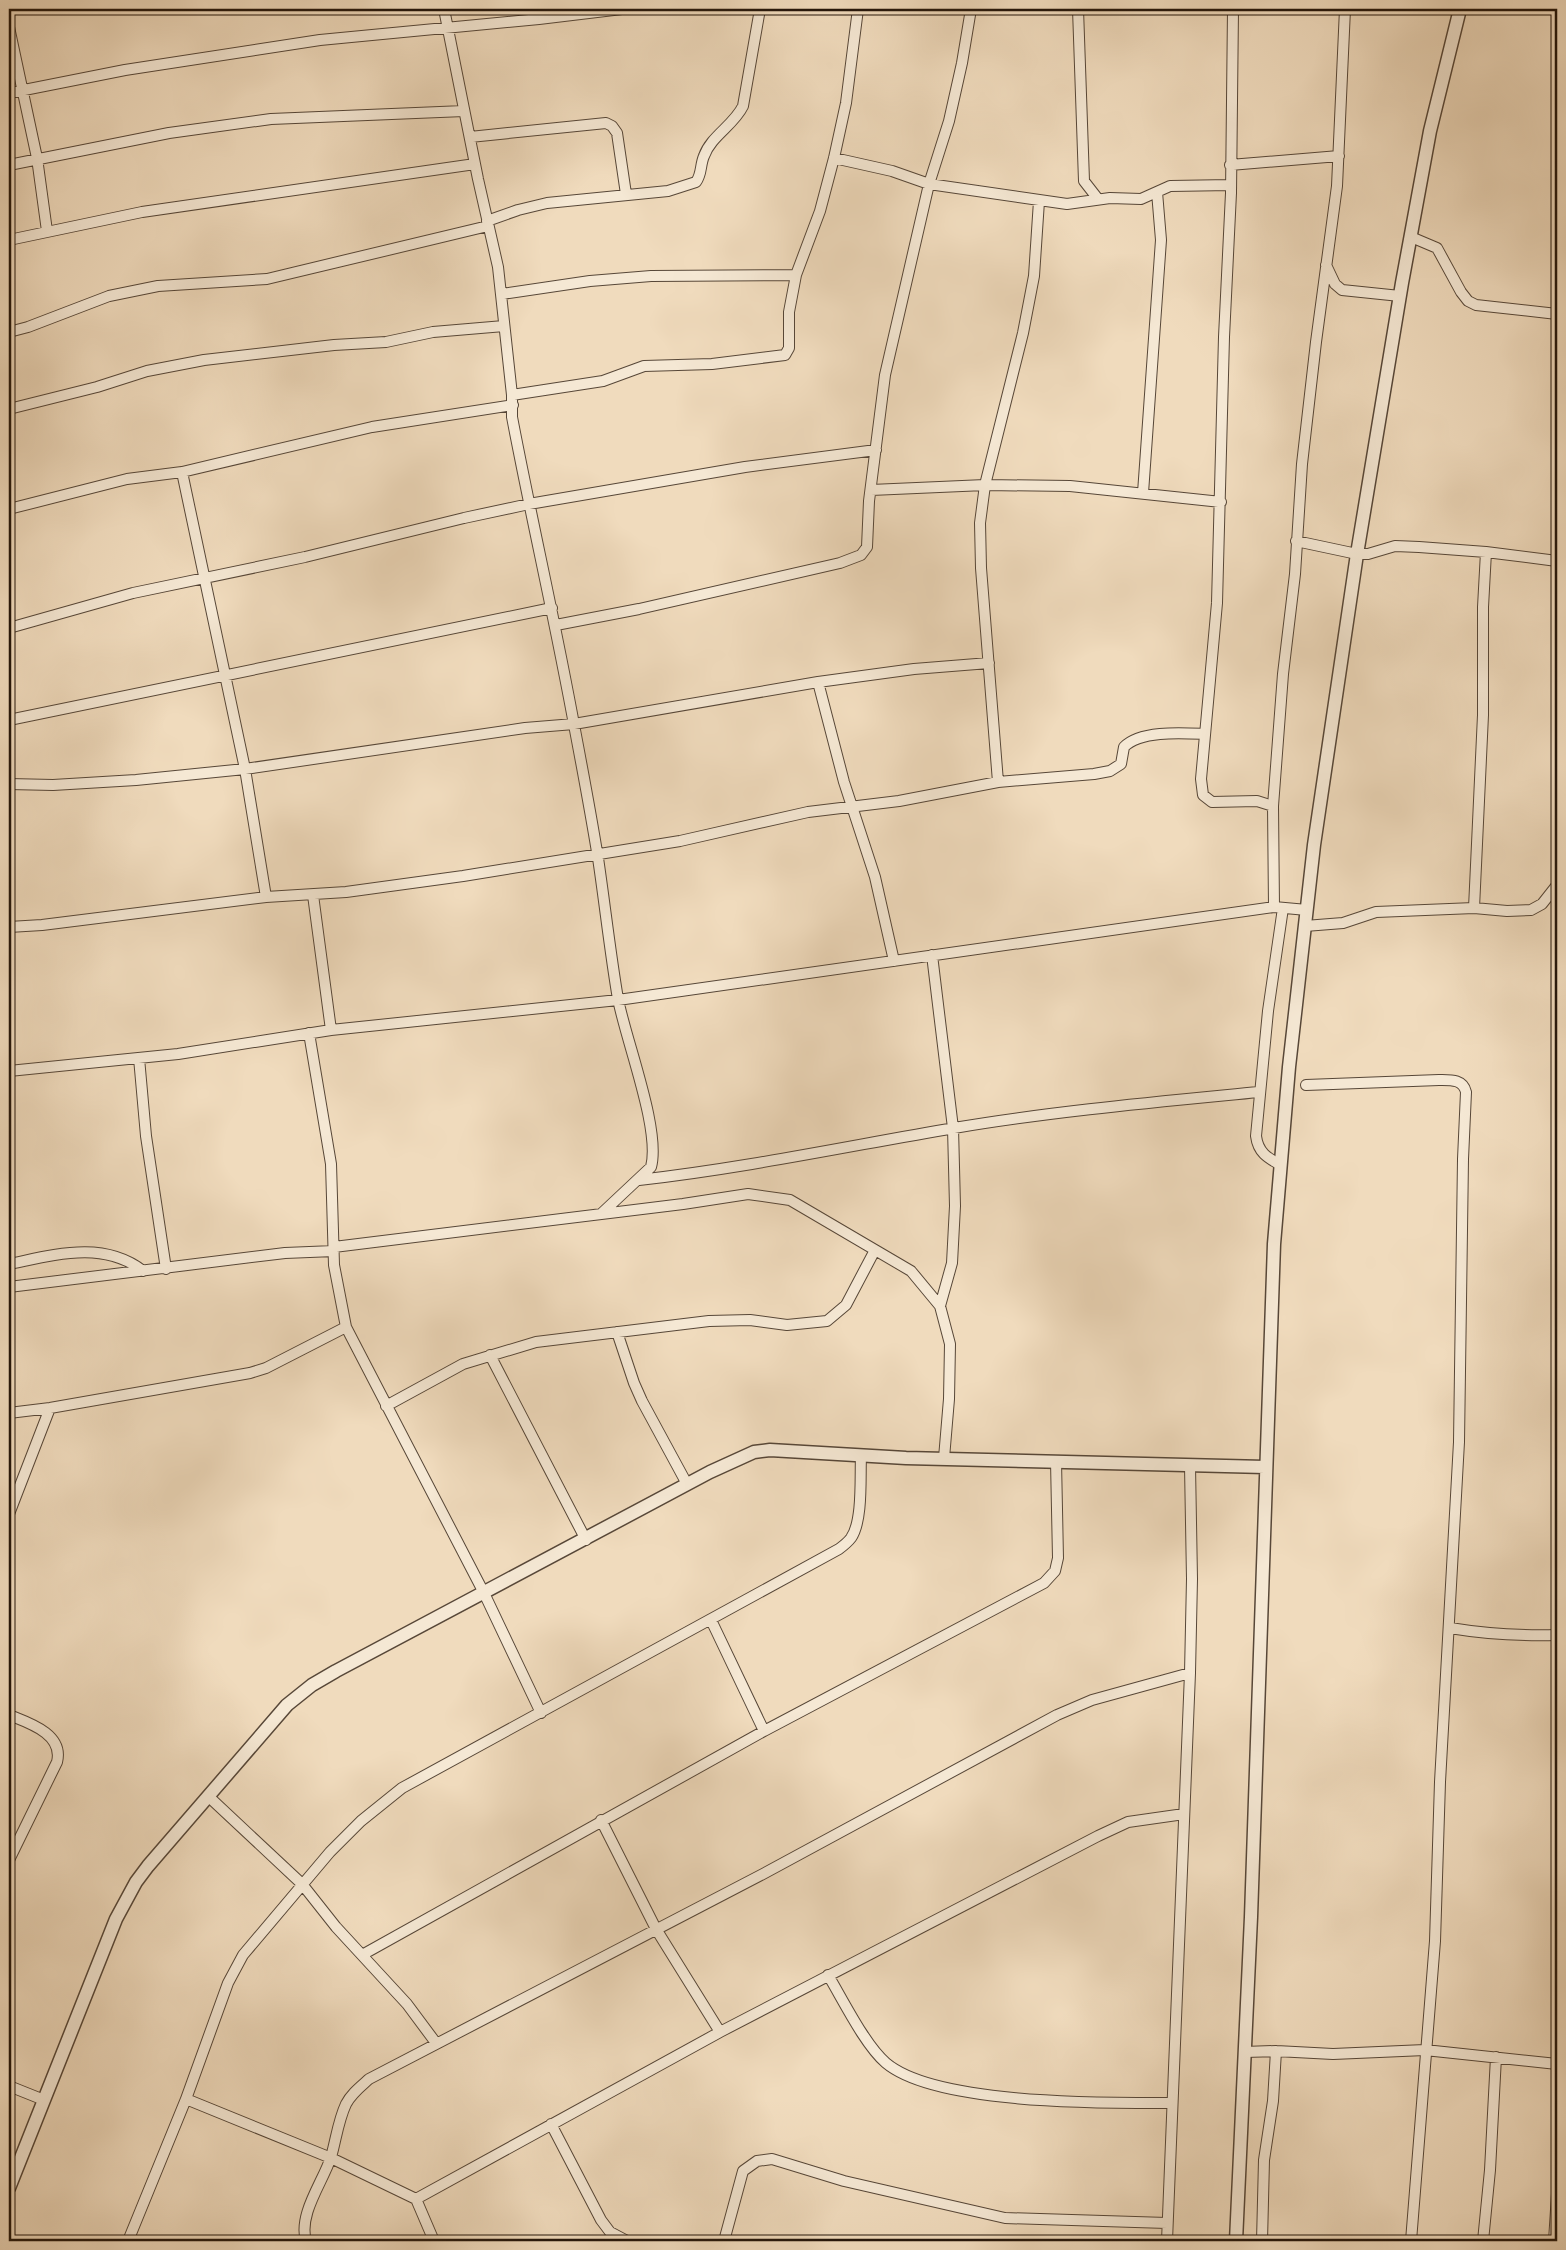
<svg xmlns="http://www.w3.org/2000/svg" width="1566" height="2250" font-family="'Sorts Mill Goudy',serif">
<rect width="100%" height="100%" fill="#f0dbbd"/>
<filter id="stains"><feTurbulence type="fractalNoise" baseFrequency=".004" numOctaves="4"/><feColorMatrix values="0 0 0 0 .2 0 0 0 0 .09 0 0 0 0 .02 0 0 0 .5 -.17"/></filter>
<radialGradient id="worn" r=".72"><stop offset=".6" stop-color="#630" stop-opacity="0"/><stop offset="1" stop-color="#630" stop-opacity=".3"/></radialGradient>
<g fill="none" stroke-linecap="round" stroke-linejoin="round">
<g stroke="#574738" stroke-width="12">
<path id="minor" d="M 444,9 L 478,179 L 498,267 L 512,395 L 512,417 C 532,522 556,625 575,730 C 583,772 591,815 598,858 C 605,905 610,952 618,999 C 626,1041 661,1130 651,1167 L 602,1213
M 1078,9 L 1084,181 L 1098,199
M 1233,9 L 1231,193 L 1224,337 L 1217,603 L 1201,779 L 1203,795 L 1212,802 L 1257,801 L 1273,806
M 9,27 L 37,158 L 47,231
M 9,93 L 125,70 L 320,40 L 539,19 L 622,9
M 470,137 L 606,123 L 612,126 L 617,133 L 626,194
M 834,158 L 892,171 L 929,184 L 1067,204 L 1110,198 L 1141,199 L 1170,186 L 1231,185
M 9,165 L 169,133 L 271,119 L 464,111
M 1230,165 L 1339,156
M 487,221 L 518,210 L 547,203 L 668,191 L 696,182 C 702,174 700,165 704,156 C 711,136 734,125 743,106 L 760,9
M 1411,237 L 1437,248 L 1461,292 L 1468,301 L 1476,305 L 1557,314
M 9,240 L 142,212 L 475,164
M 1326,265 L 1335,284 L 1342,290 L 1400,296
M 502,294 L 590,281 L 651,276 L 796,275
M 9,332 L 28,327 L 109,296 L 158,286 L 267,279 L 488,226
M 512,395 L 603,381 L 644,366 L 712,364 L 785,355 L 789,348 L 789,312 L 796,275 L 820,211 L 834,158 L 846,103 L 858,9
M 9,409 L 97,387 L 147,371 L 204,360 L 334,345 L 386,342 L 433,332 L 504,326
M 182,472 L 245,769 L 266,897
M 871,490 L 985,485 L 1070,486 L 1221,502
M 1143,493 L 1161,240 L 1157,192
M 9,509 L 127,479 L 182,472 L 372,427 L 513,405
M 1296,541 L 1357,554 L 1368,554 L 1395,546 L 1419,547 L 1486,552 L 1557,561
M 556,625 L 639,609 L 840,563 L 861,555 L 867,547 L 869,501 L 885,375 L 929,184 L 949,121 L 962,63 L 971,9
M 9,628 L 133,593 L 305,557 L 464,518 L 529,504 L 745,467 L 876,450
M 818,682 L 844,782 L 875,877 L 894,961
M 9,720 L 552,608
M 998,782 L 981,568 L 980,523 L 985,485 L 1023,333 L 1034,276 L 1039,201
M 9,784 L 53,785 L 136,780 L 245,769 L 525,728 L 574,724 L 818,682 L 914,669 L 989,663
M 313,895 L 331,1030
M 1274,907 L 1273,806 L 1283,674 L 1295,574 L 1302,464 L 1316,342 L 1337,186 L 1345,9
M 1474,908 L 1483,715 L 1483,607 L 1486,552
M 1305,926 L 1343,923 L 1376,912 L 1474,908 L 1507,911 L 1531,910 L 1542,904 L 1557,885
M 9,927 L 42,925 L 266,897 L 346,892 L 463,876 L 680,841 L 808,812 L 899,801 L 998,782 L 1094,774 L 1110,771 L 1121,764 L 1124,747 C 1140,730 1183,733 1205,734
M 932,955 L 953,1128 L 955,1206 L 952,1263 L 940,1306
M 309,1033 L 331,1164 L 334,1265 L 346,1327 L 484,1593 L 541,1713
M 139,1058 L 146,1136 L 166,1269
M 9,1071 L 178,1054 L 331,1030 L 618,1000 L 1274,907 L 1307,910
M 1306,1085 L 1439,1080 C 1451,1080 1463,1079 1466,1092 L 1463,1159 L 1459,1442 L 1440,1782 L 1435,1941 L 1411,2241
M 1281,1165 C 1267,1158 1258,1152 1256,1136 L 1268,1011 L 1283,908
M 639,1180 C 745,1168 849,1146 954,1128 C 1055,1111 1157,1102 1259,1092
M 334,1247 L 683,1204 L 748,1194 L 790,1200 L 911,1271 L 940,1306 L 950,1344 L 949,1399 L 944,1458
M 9,1264 C 54,1255 103,1240 143,1271
M 9,1287 L 285,1253 L 334,1251
M 617,1332 L 634,1383 L 642,1401 L 687,1484
M 490,1355 L 586,1540
M 386,1406 L 463,1364 L 536,1342 L 709,1321 L 750,1320 L 787,1325 L 827,1321 L 846,1305 L 875,1250
M 9,1413 L 50,1408 L 250,1373 L 266,1368 L 346,1327
M 9,1514 L 50,1408
M 711,1620 L 764,1731
M 1450,1628 C 1486,1634 1521,1636 1557,1635
M 9,1715 C 29,1723 64,1734 57,1762 L 9,1860
M 208,1796 L 302,1884 L 336,1927 L 407,2004 L 436,2043
M 601,1820 L 656,1929 L 720,2032
M 362,1955 L 764,1731 L 1044,1583 L 1055,1571 L 1058,1558 L 1056,1461
M 828,1975 C 843,2000 865,2045 886,2063 C 936,2105 1105,2103 1172,2103
M 1244,2052 L 1276,2051 L 1333,2054 L 1425,2050 L 1557,2064
M 9,2086 L 44,2100
M 186,2099 L 331,2158 L 416,2199 L 434,2241
M 551,2124 L 601,2220 L 610,2232 L 627,2241
M 416,2199 L 720,2032 L 1098,1836 L 1128,1822 L 1184,1814
M 128,2241 L 186,2099 L 228,1983 L 243,1955 L 330,1852 L 361,1821 L 402,1788 L 839,1549 C 843,1546 848,1542 851,1538 C 863,1521 860,1477 861,1456
M 306,2241 C 298,2214 323,2182 331,2157 C 336,2140 338,2121 346,2104 C 351,2094 360,2087 369,2079 L 763,1874 L 1057,1715 L 1092,1700 L 1190,1673
M 724,2241 L 743,2171 L 757,2161 L 772,2159 L 844,2181 L 1005,2218 L 1167,2223
M 1167,2241 L 1190,1673 L 1192,1579 L 1190,1466
M 1262,2241 L 1264,2160 L 1273,2101 L 1276,2051
M 1483,2241 L 1490,2170 L 1496,2057
M 1554,2241 L 1557,2194"/>
</g>
<g stroke="#574738" stroke-width="15">
<path id="tertiary" d="M 9,2188 L 116,1919 L 136,1882 L 148,1866 L 287,1705 L 312,1685 L 336,1671 L 710,1472 L 754,1452 L 770,1450 L 906,1458 L 1265,1467
M 1236,2241 L 1251,1917 L 1274,1244 L 1289,1067 L 1314,845 L 1357,554 L 1402,283 L 1430,131 L 1460,9"/>
</g>
<use href="#minor" stroke="#f5e8d4" stroke-width="10"/>
<use href="#tertiary" stroke="#f5e8d4" stroke-width="12"/>
</g>
<rect width="1566" height="2250" fill="none" stroke="#f0dbbd" stroke-width="30"/>
<rect x="10" y="10" width="1546" height="2230" fill="none" stroke="#24160b" stroke-width="2.5"/>
<rect x="15" y="15" width="1536" height="2220" fill="none" stroke="#24160b"/>
<rect width="100%" height="100%" filter="url(#stains)"/>
<rect width="100%" height="100%" fill="url(#worn)"/>
</svg>
